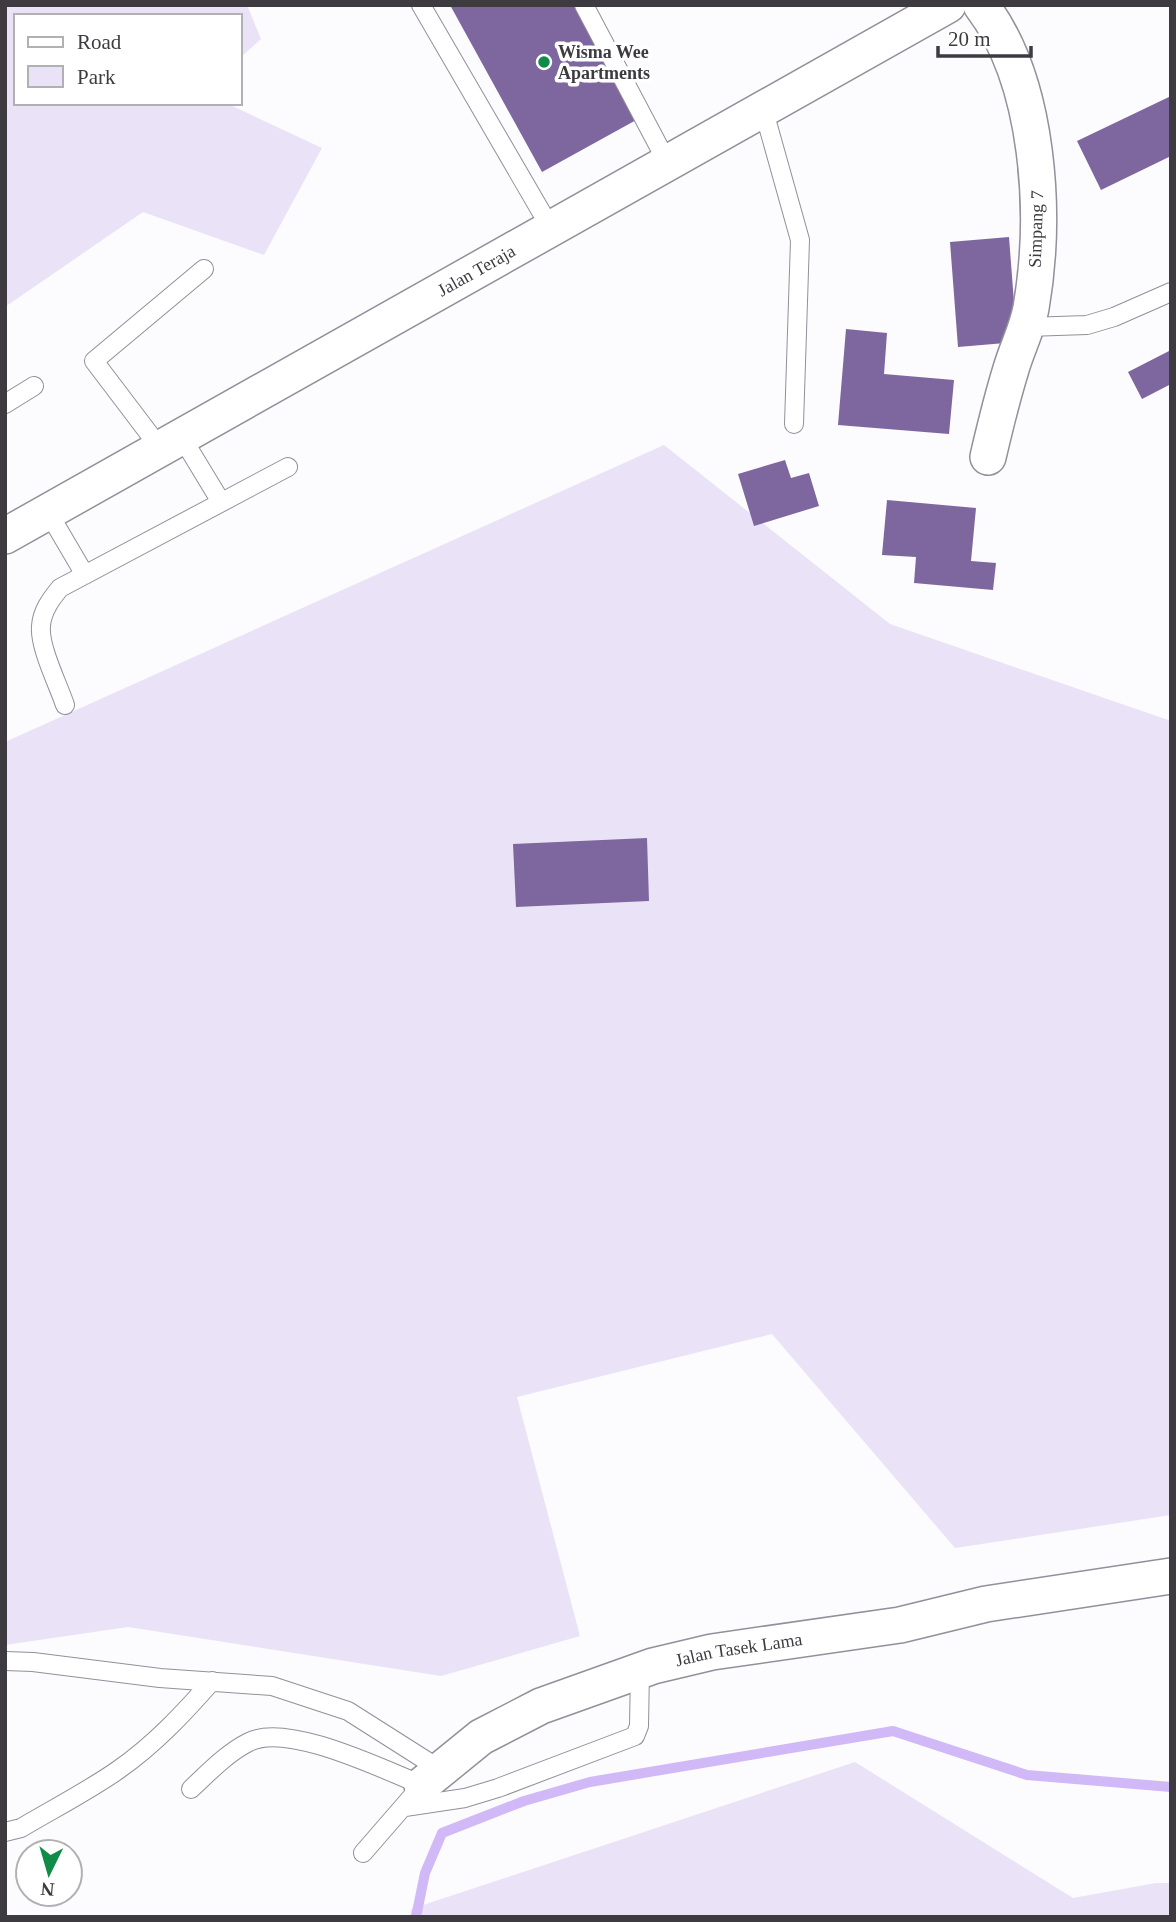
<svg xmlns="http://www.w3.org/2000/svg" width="1176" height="1922" font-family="'Times New Roman',serif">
<rect width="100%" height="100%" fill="#fcfbfd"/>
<path fill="#eae3f8" d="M 5,5 L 247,5 L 261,39 L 240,58 L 240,16 L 16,16 L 16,103 L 226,103 L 322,148 L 264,255 L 143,212 L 5,307 Z
M 664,445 L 890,624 L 1171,721 L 1171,1515 L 955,1548 L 772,1334 L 517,1397 L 580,1636 L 441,1676 L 128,1627 L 5,1645 L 5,742 Z
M 855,1762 L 1073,1898 L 1156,1883 L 1171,1883 L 1171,1917 L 410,1917 L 411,1909 Z"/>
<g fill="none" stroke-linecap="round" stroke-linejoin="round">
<path stroke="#d0b9f6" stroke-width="10" d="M 416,1917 L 425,1873 L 442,1833 L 524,1801 L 590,1782 L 893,1731 L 1027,1775 L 1171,1787"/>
</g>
<path fill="#7d679e" d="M 450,5 L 576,5 L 638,119 L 542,172 Z
M 1171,96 L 1171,156 L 1101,190 L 1077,141 Z
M 1009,237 L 1017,342 L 958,347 L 950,242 Z
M 846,329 L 887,333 L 884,374 L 954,380 L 949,434 L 838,425 Z
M 1171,350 L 1171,384 L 1142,399 L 1128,372 Z
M 785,460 L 791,478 L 809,473 L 819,506 L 754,526 L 738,474 Z
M 887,500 L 976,508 L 971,561 L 996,563 L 993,590 L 914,583 L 916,557 L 882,555 Z
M 647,838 L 649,901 L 516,907 L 513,844 Z"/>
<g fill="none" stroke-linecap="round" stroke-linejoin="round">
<g stroke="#938f9b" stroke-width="20">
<path id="service" d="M 421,5 L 550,227
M 584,5 L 667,162
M 763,108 L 800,240 L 794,424
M 1027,327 L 1087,325 L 1114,317 L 1171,292
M 5,404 L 34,386
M 181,436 L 221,502
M 160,448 L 94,361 L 204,269
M 48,512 L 85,575
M 65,705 C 58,684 39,647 41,626 C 42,611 51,599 60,588 L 288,467
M 5,1661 L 33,1662 L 160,1678 L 272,1686 L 348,1711 L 441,1770
M 191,1789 C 209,1772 227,1753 249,1742 C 287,1722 384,1770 422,1785 L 363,1853
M 405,1807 L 465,1798 L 498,1788 L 635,1736 L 639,1726 L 640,1670
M 5,1832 L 21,1828 C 53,1809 88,1791 118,1770 C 154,1745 184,1713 212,1681"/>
</g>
<g stroke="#938f9b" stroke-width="38">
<g id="minor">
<path d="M 981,5 C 1040,82 1047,215 1031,308 C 1027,330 1017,348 1011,369 C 1002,398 995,427 988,457"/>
<path id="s1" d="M 5,536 L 948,5"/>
<path id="s2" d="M 422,1785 L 481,1737 L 541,1706 L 653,1666 L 712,1652 L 900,1625 L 986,1604 L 1171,1576"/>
</g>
</g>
<use href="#service" stroke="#fff" stroke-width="18"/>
<use href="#minor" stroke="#fff" stroke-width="35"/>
</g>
<circle fill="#118c48" stroke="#fff" stroke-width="2.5" cx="544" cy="62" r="7"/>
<g text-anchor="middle" stroke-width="7" stroke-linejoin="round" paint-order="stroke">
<g font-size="18" font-weight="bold" fill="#3d3b40" stroke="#fff" text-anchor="start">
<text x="558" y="58">Wisma Wee<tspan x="558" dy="21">Apartments</tspan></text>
</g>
<g font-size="18" fill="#3d3b40" stroke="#fff">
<text transform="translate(1036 229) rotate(-88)" y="6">Simpang 7</text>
<text dy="6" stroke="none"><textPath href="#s1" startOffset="541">Jalan Teraja</textPath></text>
<text dy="6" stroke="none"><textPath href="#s2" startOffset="350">Jalan Tasek Lama</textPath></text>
</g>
</g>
<rect width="1176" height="1922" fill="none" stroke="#3d3b40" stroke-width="14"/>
<rect x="14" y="14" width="228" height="91" fill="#ffffff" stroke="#b1b1b3" stroke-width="2"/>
<rect x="28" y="37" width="35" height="10" fill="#ffffff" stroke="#b1b1b3" stroke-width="2"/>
<text x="77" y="49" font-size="21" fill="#3d3b40">Road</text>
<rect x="28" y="66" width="35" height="21" fill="#eae3f8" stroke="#b1b1b3" stroke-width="2"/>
<text x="77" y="84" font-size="21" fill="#3d3b40">Park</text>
<g transform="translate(49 1873) rotate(185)"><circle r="33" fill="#ffffff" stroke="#b1b1b3" stroke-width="2"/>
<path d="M0-5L12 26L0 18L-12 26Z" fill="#118c48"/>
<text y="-10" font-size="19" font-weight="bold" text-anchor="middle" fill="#3d3b40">N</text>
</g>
<path d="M938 46v10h93v-10" fill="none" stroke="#3d3b40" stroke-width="3.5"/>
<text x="948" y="46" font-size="21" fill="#3d3b40" stroke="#ffffff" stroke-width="5" paint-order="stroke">20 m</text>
</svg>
